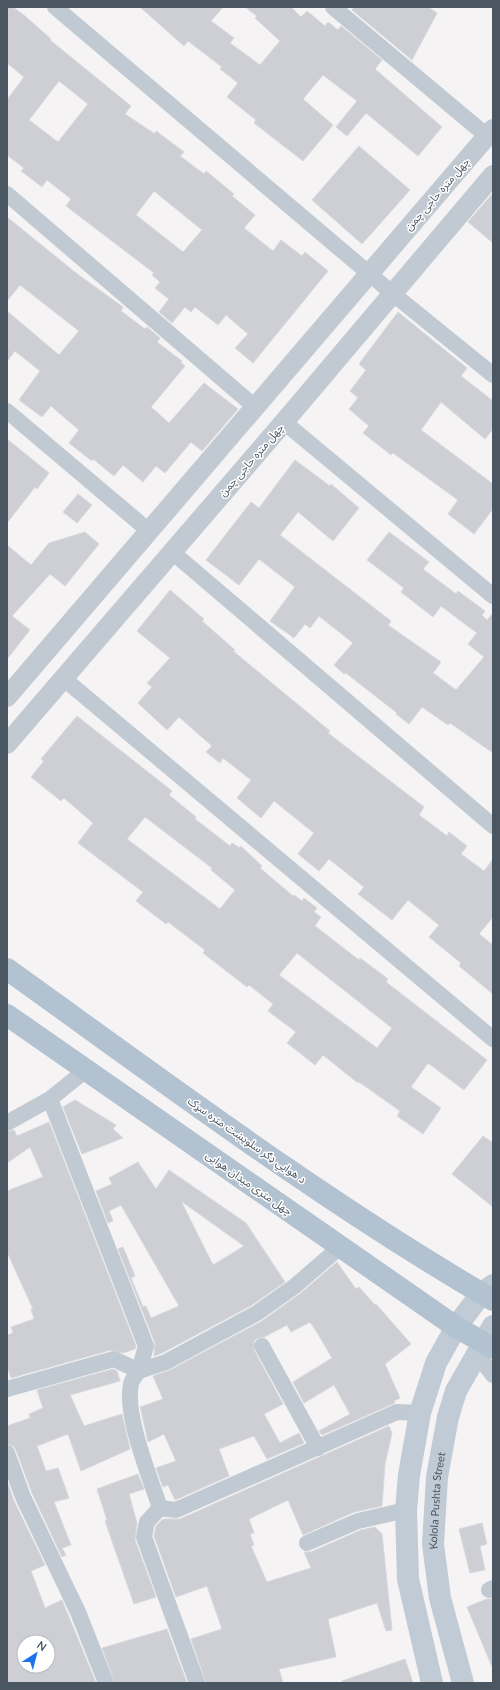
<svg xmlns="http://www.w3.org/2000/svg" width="500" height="1690" font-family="Lato,'Noto Sans Arabic',sans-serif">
<rect width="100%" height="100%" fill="#f5f3f3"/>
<path fill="#cdcfd5" stroke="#d7d9de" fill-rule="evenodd" d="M 7,7 L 13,7 L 25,16 L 51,39 L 50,40 L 131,106 L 125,114 L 155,134 L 156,131 L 184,152 L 180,156 L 204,174 L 206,171 L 234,194 L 232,196 L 255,215 L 244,228 L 273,251 L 281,240 L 302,256 L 305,252 L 328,271 L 253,363 L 235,348 L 248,334 L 226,315 L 218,325 L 195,307 L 191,312 L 185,307 L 172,323 L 159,312 L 169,299 L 155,288 L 160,282 L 152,275 L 154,273 L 66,206 L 71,199 L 47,180 L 42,187 L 21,171 L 24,168 L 7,155 L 7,100 L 24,77 L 7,63 ZM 59,81 L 88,104 L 58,142 L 29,120 ZM 154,191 L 202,230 L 183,252 L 136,215 Z
M 140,7 L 223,7 L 211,21 L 234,38 L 230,43 L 260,65 L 280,41 L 255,18 L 257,16 L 245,7 L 291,7 L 301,17 L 307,11 L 325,26 L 328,22 L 338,30 L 341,26 L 382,60 L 375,69 L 442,127 L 418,156 L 366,113 L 347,136 L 336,127 L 357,101 L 323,75 L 303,99 L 333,125 L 303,161 L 254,123 L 256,120 L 227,97 L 238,83 L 220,69 L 222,67 L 188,41 L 184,46 Z
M 354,7 L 428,7 L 437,13 L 412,60 L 352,10 Z
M 359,146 L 410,190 L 362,244 L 312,200 Z
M 493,193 L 493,243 L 468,222 Z
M 7,217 L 76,273 L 123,307 L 121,311 L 145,329 L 147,327 L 160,338 L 157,342 L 182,361 L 181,363 L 185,366 L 151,407 L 169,423 L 204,383 L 238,409 L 202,451 L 191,442 L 165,473 L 156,466 L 143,482 L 123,465 L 114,476 L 93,459 L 92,461 L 69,443 L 79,430 L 51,406 L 42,417 L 19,400 L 40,371 L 15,351 L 7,361 L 7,311 L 59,355 L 79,331 L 20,285 L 7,301 Z
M 398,312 L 467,368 L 461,376 L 493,401 L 493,429 L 485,439 L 441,402 L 421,430 L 493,484 L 493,509 L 474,534 L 448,514 L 458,500 L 393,453 L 391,455 L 363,433 L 369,426 L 349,409 L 358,398 L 350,391 L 366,370 L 359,364 Z
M 7,439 L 49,473 L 37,489 L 35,487 L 7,523 Z
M 295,460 L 330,486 L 331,484 L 359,508 L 333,541 L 298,512 L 280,535 L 391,621 L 388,625 L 441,662 L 433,673 L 456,690 L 484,657 L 468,644 L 477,633 L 441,606 L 433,617 L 401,592 L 404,588 L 367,560 L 389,532 L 429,562 L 423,569 L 456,594 L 458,591 L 485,611 L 482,615 L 487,620 L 493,613 L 493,753 L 450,723 L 448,725 L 422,707 L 409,724 L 396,714 L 397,713 L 346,673 L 344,674 L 334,665 L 353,643 L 319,616 L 310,628 L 305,624 L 294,638 L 270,621 L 295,587 L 259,559 L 239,585 L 206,560 L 251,502 L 259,508 Z
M 78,494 L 92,505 L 77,523 L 63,512 Z
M 85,532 L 99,544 L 65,586 L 50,574 L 12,616 L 30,630 L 7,659 L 7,545 L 31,565 L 49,543 Z
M 170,590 L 204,619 L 202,621 L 235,650 L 233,651 L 330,731 L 328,733 L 424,807 L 419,815 L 447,836 L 449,832 L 467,846 L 461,854 L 484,871 L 493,859 L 493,917 L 479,934 L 493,945 L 493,994 L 459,966 L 461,963 L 429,937 L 439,925 L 408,900 L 392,920 L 358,894 L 364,887 L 329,859 L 319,871 L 298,854 L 314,833 L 274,801 L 261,818 L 237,798 L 251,780 L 223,758 L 220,763 L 206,752 L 212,746 L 179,717 L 167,730 L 138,703 L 152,687 L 147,683 L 170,658 L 137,631 Z
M 77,716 L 172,791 L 169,795 L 196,817 L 195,819 L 230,846 L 232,843 L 240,848 L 241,846 L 262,866 L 260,868 L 293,896 L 294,895 L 302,901 L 304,898 L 317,908 L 314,912 L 321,917 L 315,926 L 359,960 L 360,958 L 388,979 L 386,982 L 487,1060 L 464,1090 L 428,1063 L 411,1087 L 441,1108 L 423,1134 L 397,1116 L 400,1111 L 359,1082 L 358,1083 L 323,1055 L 315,1065 L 287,1043 L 296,1032 L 268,1011 L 273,1004 L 249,985 L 247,987 L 203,953 L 205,950 L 168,922 L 166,924 L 136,901 L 143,892 L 78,843 L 93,823 L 64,798 L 61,801 L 31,777 L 44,761 L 41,759 ZM 145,817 L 212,868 L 211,870 L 235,890 L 220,909 L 127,839 ZM 297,953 L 392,1028 L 377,1048 L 279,975 Z
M 75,1100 L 116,1125 L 113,1129 L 123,1138 L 82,1154 L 63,1107 Z
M 49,1122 L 136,1346 L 135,1349 L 123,1353 L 111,1350 L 11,1378 L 7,1366 L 7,1335 L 13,1333 L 11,1327 L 34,1319 L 31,1309 L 33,1309 L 7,1252 L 7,1191 L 43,1177 L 30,1147 L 7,1163 L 7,1132 L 14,1130 L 17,1136 Z
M 483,1136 L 493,1143 L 493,1207 L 452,1174 Z
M 138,1162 L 156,1189 L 169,1170 L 246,1223 L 285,1282 L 252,1305 L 162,1353 L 154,1356 L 155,1343 L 118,1249 L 123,1247 L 135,1276 L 131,1278 L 143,1307 L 146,1306 L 151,1318 L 179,1306 L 121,1205 L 109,1211 L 113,1221 L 108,1223 L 96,1191 L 112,1184 L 109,1178 ZM 181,1201 L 244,1246 L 213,1265 Z
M 337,1262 L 356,1289 L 359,1287 L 375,1305 L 376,1304 L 411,1344 L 385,1364 L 400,1398 L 394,1401 L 395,1403 L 322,1435 L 319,1431 L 350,1414 L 334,1385 L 304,1403 L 293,1382 L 332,1358 L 318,1334 L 310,1322 L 291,1332 L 287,1325 L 264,1337 L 258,1338 L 254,1341 L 254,1350 L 283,1404 L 264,1414 L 280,1443 L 299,1433 L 304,1443 L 267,1459 L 254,1436 L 219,1449 L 229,1476 L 175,1500 L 168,1485 L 163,1487 L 156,1468 L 176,1461 L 164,1434 L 148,1442 L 141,1410 L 140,1407 L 163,1399 L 153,1376 L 170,1370 L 262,1321 L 301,1293 Z
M 113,1369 L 117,1371 L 120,1381 L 70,1395 L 84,1426 L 122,1414 L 130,1449 L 81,1471 L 68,1434 L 37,1446 L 46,1471 L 58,1468 L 69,1498 L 54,1502 L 71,1545 L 62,1548 L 66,1555 L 62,1557 L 32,1493 L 16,1450 L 13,1446 L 7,1444 L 7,1426 L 30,1418 L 29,1414 L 43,1408 L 37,1390 Z
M 389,1426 L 392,1433 L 385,1464 L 382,1506 L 354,1512 L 303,1535 L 288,1500 L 249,1519 L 254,1533 L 250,1534 L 254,1545 L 251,1546 L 267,1582 L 311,1568 L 304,1552 L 311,1552 L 361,1530 L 375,1527 L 382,1534 L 392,1630 L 386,1631 L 377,1603 L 328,1619 L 336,1657 L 279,1669 L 283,1683 L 206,1683 L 191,1639 L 222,1629 L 207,1586 L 176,1597 L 154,1536 L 156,1526 L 163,1519 L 180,1519 Z
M 138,1474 L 144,1489 L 129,1494 L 137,1523 L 135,1540 L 156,1597 L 134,1604 L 105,1521 L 107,1520 L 97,1489 Z
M 7,1481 L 14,1501 L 45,1565 L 31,1571 L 45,1608 L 62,1600 L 96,1683 L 7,1683 L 7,1657 L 9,1657 L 7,1652 ZM 24,1642 L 48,1642 L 48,1666 L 24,1666 Z
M 482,1523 L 487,1544 L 480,1546 L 485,1570 L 470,1573 L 459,1529 Z
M 487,1599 L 493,1599 L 493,1669 L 467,1607 Z
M 167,1629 L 187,1683 L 115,1683 L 102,1648 Z
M 405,1659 L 413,1683 L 342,1683 L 342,1681 Z"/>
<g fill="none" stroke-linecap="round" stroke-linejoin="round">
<path stroke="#c1cad2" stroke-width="16" d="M 55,7 L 392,293 L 493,375
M 333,7 L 487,136
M 7,194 L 255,407
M 7,411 L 149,531
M 284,422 L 493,596
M 171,551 L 493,826
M 63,678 L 493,1039
M 7,1123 L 50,1099 L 86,1070
M 262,1346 L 318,1448
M 476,1353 L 493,1375
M 7,1389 L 114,1359 L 139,1371 L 146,1346 L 50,1099
M 7,1453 L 23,1497 L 78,1612 L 106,1683
M 160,1508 C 150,1477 124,1414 131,1384 C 132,1379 136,1375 139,1371 L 166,1362 L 257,1313 L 295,1286 L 340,1247
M 160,1508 L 176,1510 L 397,1412 L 420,1413
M 160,1508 L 147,1522 L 144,1537 L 197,1683
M 307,1543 L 358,1521 L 406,1510
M 489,1590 L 493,1588"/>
<path stroke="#c1cad2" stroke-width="20" d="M 7,697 L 493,129
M 7,744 L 284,422 L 493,175"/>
<g stroke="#c1cbd6" stroke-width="22">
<path d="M 432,1683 L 408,1579 L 406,1510 L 409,1475 L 420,1413 L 436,1363 L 456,1327 L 481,1294 L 493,1285"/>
<path id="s1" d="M 463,1683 L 440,1598 L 433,1544 L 437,1477 L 448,1417 L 456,1391 L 493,1326"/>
</g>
<path stroke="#b3c2d1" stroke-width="22" d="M 7,969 C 166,1083 324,1202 493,1300
M 7,1015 L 456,1327 L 493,1348"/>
</g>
<g text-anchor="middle" stroke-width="3" stroke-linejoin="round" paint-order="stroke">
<g font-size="11" fill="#4a5661" stroke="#fff">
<text transform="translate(437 194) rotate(-49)" y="4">چهل متره حاجی چمن</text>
<text transform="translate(251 460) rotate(-49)" y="4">چهل متره حاجی چمن</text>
<text transform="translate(247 1140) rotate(35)" y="4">د هوايي ډګر سلویښت متره سړک</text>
<text transform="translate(249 1183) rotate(35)" y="4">چهل متری میدان هوایی</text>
<text dy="4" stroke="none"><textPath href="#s1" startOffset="186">Kolola Pushta Street</textPath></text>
</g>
</g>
<rect width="500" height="1690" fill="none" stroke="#4a5661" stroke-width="16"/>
<g transform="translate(36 1654) rotate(36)"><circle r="19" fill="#ffffff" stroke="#b7bbc0"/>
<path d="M0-3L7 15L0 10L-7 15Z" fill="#1a73e8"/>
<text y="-6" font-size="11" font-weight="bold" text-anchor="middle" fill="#4a5661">N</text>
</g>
</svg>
